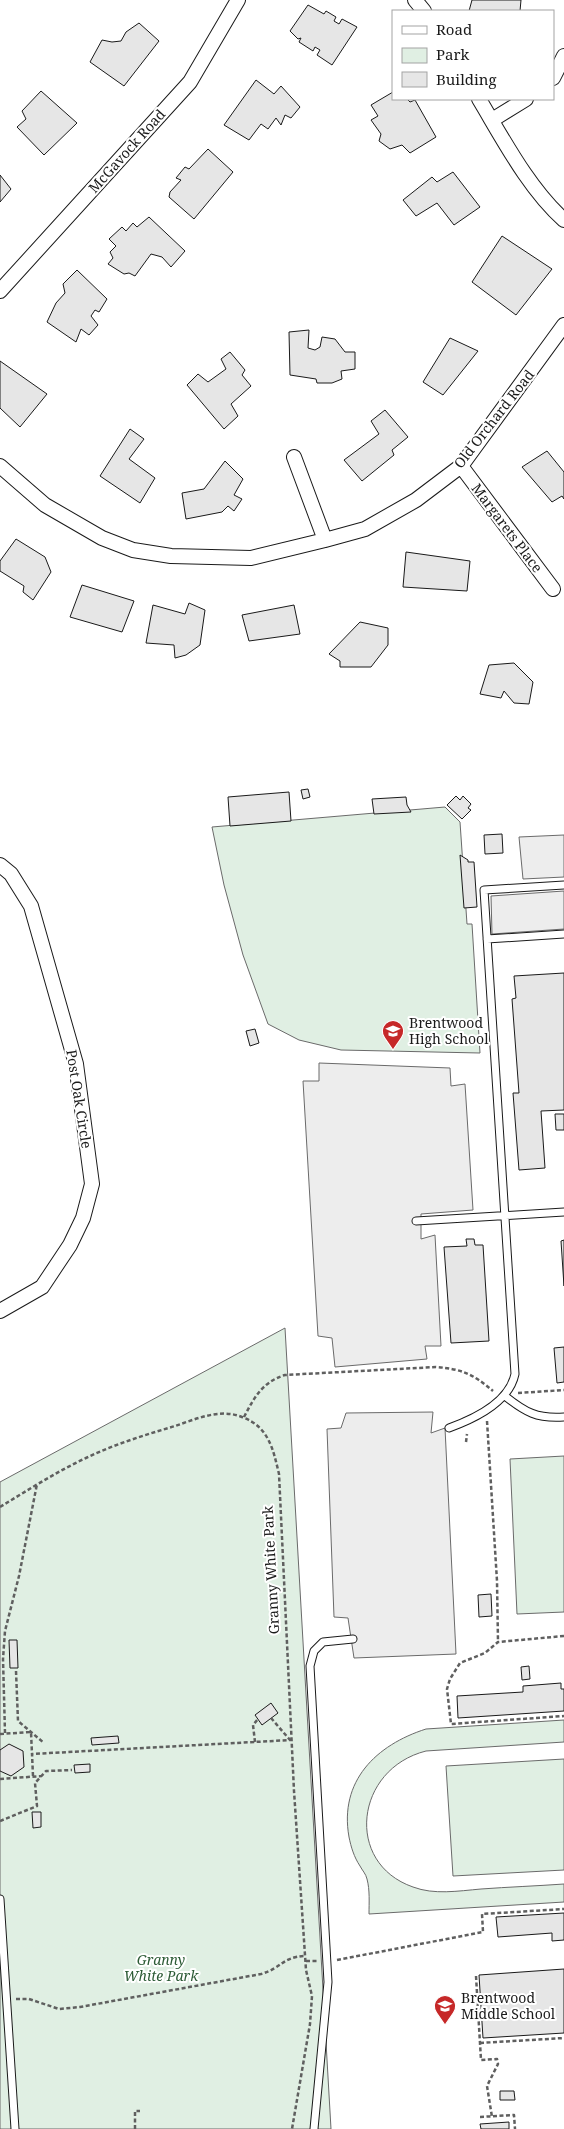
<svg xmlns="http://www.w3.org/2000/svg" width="564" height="2129" font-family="'Noto Serif',serif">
<rect width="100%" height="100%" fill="#fff"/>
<path fill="#e0efe3" stroke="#6a6a6a" d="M 445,807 L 460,822 L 467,924 L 472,924 L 480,1053 L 341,1050 L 299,1040 L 268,1024 L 243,955 L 224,885 L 212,827 Z
M 285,1328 L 331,2129 L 0,2129 L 0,1482 Z
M 564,1456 L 564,1612 L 517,1614 L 510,1459 Z
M 564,1720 L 564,1742 L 426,1751 C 355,1769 344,1863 413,1887 C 434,1895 458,1891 481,1889 C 508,1887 536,1886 564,1884 L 564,1902 L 369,1914 C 369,1903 370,1890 367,1879 C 366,1874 362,1870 360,1866 C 354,1857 351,1847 349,1837 C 339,1781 376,1745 426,1729 Z
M 564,1759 L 564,1870 L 453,1876 L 446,1766 Z"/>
<path fill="#ededed" stroke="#6a6a6a" d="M 564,835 L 564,877 L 523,879 L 519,837 Z
M 564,891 L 564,929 L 492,934 L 491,896 Z
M 319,1063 L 450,1068 L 451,1086 L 465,1084 L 473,1210 L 421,1214 L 421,1239 L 435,1235 L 441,1346 L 425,1346 L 427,1359 L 335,1367 L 332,1338 L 318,1336 L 303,1081 L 319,1081 Z
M 433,1412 L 431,1433 L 445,1428 L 456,1654 L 354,1658 L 348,1618 L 334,1617 L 327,1429 L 341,1428 L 346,1413 Z"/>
<path fill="#e6e6e6" stroke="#1a1a1a" d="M 472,0 L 521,0 L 520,11 L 469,11 Z
M 308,5 L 324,14 L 326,11 L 336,17 L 334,21 L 339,24 L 342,19 L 357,27 L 332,65 L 317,55 L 320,50 L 315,47 L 313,51 L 299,42 L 301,38 L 298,39 L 290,31 Z
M 139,23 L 159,41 L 124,86 L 90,62 L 102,40 L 112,42 L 121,41 L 126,32 Z
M 256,80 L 274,94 L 281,86 L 300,107 L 291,118 L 285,115 L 281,125 L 276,118 L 268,129 L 261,124 L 249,140 L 224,125 Z
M 41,91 L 77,123 L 44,155 L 17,127 L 26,119 L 22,111 Z
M 393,92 L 393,99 L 407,99 L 410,102 L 415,100 L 436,137 L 410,153 L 402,145 L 390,149 L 379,141 L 381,134 L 371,120 L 378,116 L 371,105 Z
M 208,149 L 233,172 L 194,219 L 169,197 L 170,192 L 181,180 L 176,178 L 185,167 L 189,169 Z
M 453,172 L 480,207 L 454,225 L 437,203 L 416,216 L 403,200 L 432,177 L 437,182 Z
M 0,175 L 11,189 L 0,202 Z
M 149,217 L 185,251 L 171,267 L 162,257 L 151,254 L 135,276 L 129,273 L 124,274 L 108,264 L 113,258 L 110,252 L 116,246 L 109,239 L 122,227 L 126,231 L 133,223 L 137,227 Z
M 502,236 L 552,269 L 516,315 L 472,282 Z
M 77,270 L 107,299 L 99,312 L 95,310 L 91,316 L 98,325 L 89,335 L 81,329 L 76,342 L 47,322 L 56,303 L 65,293 L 63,284 Z
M 309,330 L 308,348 L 315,350 L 320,347 L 322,337 L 335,339 L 345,352 L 355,352 L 355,369 L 341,371 L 342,379 L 332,383 L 317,383 L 316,379 L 290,375 L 289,332 Z
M 450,338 L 478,351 L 443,395 L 423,382 Z
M 230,352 L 245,370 L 242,375 L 251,386 L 231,404 L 238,416 L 224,429 L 187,385 L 198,374 L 208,382 L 226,369 L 221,359 Z
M 0,361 L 47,394 L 20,427 L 0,408 Z
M 385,410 L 408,437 L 392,450 L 394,455 L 362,481 L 344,460 L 379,434 L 371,421 Z
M 130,429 L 144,439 L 129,459 L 155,478 L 140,503 L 100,476 Z
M 547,451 L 564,472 L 564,499 L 562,496 L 552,502 L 522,467 Z
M 225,461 L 243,479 L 234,495 L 242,499 L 234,511 L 228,506 L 222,512 L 186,519 L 182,493 L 204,489 Z
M 16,539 L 45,557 L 51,572 L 33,600 L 23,592 L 24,586 L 0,571 L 0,561 Z
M 406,552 L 470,561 L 467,591 L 403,587 Z
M 82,585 L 134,601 L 122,632 L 70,617 Z
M 189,603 L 205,610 L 200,645 L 186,655 L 175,658 L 174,645 L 146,643 L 153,605 L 185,614 Z
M 294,605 L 300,634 L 249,641 L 242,615 Z
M 360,622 L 388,628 L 388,645 L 371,667 L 340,667 L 340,661 L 329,654 Z
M 514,663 L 533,682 L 529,704 L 514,703 L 504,691 L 501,698 L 480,694 L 489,665 Z
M 308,789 L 310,797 L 303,799 L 301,790 Z
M 289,792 L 291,821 L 230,826 L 228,797 Z
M 456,796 L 460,800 L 463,796 L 471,804 L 468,808 L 471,810 L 462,819 L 447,805 Z
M 406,797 L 407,805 L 411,812 L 374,814 L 372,799 Z
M 502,834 L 503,853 L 485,854 L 484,835 Z
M 460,855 L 468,860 L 468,862 L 474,862 L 477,907 L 464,908 Z
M 564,973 L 564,1110 L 541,1111 L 545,1168 L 519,1170 L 513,1093 L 519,1093 L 512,999 L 516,998 L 514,976 Z
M 255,1029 L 259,1043 L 250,1046 L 246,1031 Z
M 555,1114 L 564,1114 L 564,1130 L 556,1130 Z
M 466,1239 L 474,1239 L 475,1245 L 483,1245 L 489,1341 L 451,1343 L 444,1247 L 467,1246 Z
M 564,1240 L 564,1286 L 561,1241 Z
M 564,1347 L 564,1382 L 557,1383 L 554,1348 Z
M 491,1594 L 492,1616 L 479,1617 L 478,1595 Z
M 9,1640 L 17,1640 L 18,1668 L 10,1668 Z
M 529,1666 L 530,1679 L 522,1680 L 521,1667 Z
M 561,1683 L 561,1689 L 564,1689 L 564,1711 L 458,1718 L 457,1696 L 523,1692 L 523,1686 Z
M 271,1703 L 278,1713 L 262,1725 L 255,1715 Z
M 118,1736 L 119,1743 L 92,1745 L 91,1738 Z
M 9,1744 L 23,1751 L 24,1767 L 11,1776 L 0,1771 L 0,1750 Z
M 90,1764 L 90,1772 L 75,1773 L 74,1765 Z
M 32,1812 L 41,1812 L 41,1827 L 33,1828 Z
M 564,1913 L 564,1940 L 552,1941 L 552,1933 L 498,1937 L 496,1917 Z
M 564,1969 L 564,2033 L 483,2038 L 479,1975 Z
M 500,2091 L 514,2091 L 515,2100 L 500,2100 Z
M 509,2122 L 509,2129 L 481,2129 L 480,2124 Z"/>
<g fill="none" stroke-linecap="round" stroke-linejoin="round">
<g stroke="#1a1a1a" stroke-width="9">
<path id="service" d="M 487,939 L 564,934
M 416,1221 L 564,1212
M 505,1396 C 525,1412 537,1419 564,1417
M 449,1428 C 474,1419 509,1403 515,1374 L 484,890 L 564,885
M 0,1899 L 15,2129
M 314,2129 L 328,1982 L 310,1666 L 314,1651 L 323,1642 L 353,1639"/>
</g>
<g stroke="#1a1a1a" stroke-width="16">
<path id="minor" d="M 415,0 L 424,11
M 553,78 L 564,56
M 479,99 C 503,139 529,189 564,220
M 492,120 L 526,99
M 0,291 L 190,82 L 238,0
M 294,457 L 325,540
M 0,466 L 45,505 L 102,538 L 133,550 L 171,556 L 251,558 L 325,540 L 365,529 L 416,500 L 461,466 L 564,325
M 461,466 L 553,589
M 0,865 L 11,874 L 31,906 L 76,1064 L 92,1184 L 83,1218 L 70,1245 L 42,1287 L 0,1311"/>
</g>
<path stroke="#5f5f5f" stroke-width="2.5" stroke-dasharray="4 2.5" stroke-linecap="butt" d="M 518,1393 L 564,1390
M 244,1417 C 254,1398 262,1382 285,1375 L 436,1367 C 462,1369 473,1374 493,1391
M 487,1421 L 497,1581 L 498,1642
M 466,1442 L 467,1434
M 0,1507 C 28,1490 56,1472 86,1458 C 115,1444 145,1435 175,1426 C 196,1419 220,1408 242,1417 C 269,1427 273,1449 279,1474 L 294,1791 L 306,1970 L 312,1996 L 310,2024 L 292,2129
M 564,1636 L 498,1642 L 485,1653 L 460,1663 L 450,1679 L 447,1689 L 451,1724 L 564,1716
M 16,1671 L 18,1721 L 44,1743
M 271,1718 L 290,1740
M 5,1733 L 3,1659 L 5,1631 L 19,1576 L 37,1484
M 0,1734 L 31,1732 L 32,1754
M 255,1742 L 253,1725 L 258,1719
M 33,1776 L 32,1754 L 291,1740
M 0,1779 L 42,1776
M 0,1821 L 37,1806 L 35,1783 L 46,1771 L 72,1770
M 337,1960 L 483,1932 L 482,1914 L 564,1909
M 306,1961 L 317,1961
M 476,1976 L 481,2060 L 497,2059 L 498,2064 L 487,2086 L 492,2117
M 16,1999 L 29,1999 L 59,2009 L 80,2007 L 261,1974 C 282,1968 282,1957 305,1956
M 480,2043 L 564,2038
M 480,2117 L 514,2115 L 515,2129
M 135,2129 L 135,2111 L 140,2111"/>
<use href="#service" stroke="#fff" stroke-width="7"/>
<use href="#minor" stroke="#fff" stroke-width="14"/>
</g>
<defs>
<g id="school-pin" transform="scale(1.125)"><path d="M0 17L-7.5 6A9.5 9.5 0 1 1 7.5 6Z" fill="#c62828" stroke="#fff"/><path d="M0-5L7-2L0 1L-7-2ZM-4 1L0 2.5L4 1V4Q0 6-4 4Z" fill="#fff"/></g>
</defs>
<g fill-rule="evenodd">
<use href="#school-pin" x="393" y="1031"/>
<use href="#school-pin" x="445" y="2006"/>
</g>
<g text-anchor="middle" stroke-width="4" stroke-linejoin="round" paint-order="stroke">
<g font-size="14" fill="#1a1a1a" stroke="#fff">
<text transform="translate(127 151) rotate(-48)" y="5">McGavock Road</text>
<text transform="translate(494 419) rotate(-52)" y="5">Old Orchard Road</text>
<text transform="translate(507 528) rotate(53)" y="5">Margarets Place</text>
<text transform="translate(79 1099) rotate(81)" y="5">Post Oak Circle</text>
<text transform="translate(271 1570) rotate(-93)" y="5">Granny White Park</text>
</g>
<g font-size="14" fill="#1a1a1a" stroke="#fff" text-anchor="start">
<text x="409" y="1028">Brentwood<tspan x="409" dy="16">High School</tspan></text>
<text x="461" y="2003">Brentwood<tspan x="461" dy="16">Middle School</tspan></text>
</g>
<g font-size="14" font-style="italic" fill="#2b5a34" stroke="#fff">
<text x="161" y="1965">Granny<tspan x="161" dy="16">White Park</tspan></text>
</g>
</g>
<rect x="392" y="10" width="162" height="90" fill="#ffffff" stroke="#a3a3a3"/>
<rect x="402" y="26" width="25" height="8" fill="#ffffff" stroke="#a3a3a3"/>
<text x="436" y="35" font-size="15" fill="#1a1a1a">Road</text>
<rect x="402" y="48" width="25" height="15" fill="#e0efe3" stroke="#a3a3a3"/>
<text x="436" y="60" font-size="15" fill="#1a1a1a">Park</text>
<rect x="402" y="72" width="25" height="15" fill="#e6e6e6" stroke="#a3a3a3"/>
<text x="436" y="85" font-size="15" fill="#1a1a1a">Building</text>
</svg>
